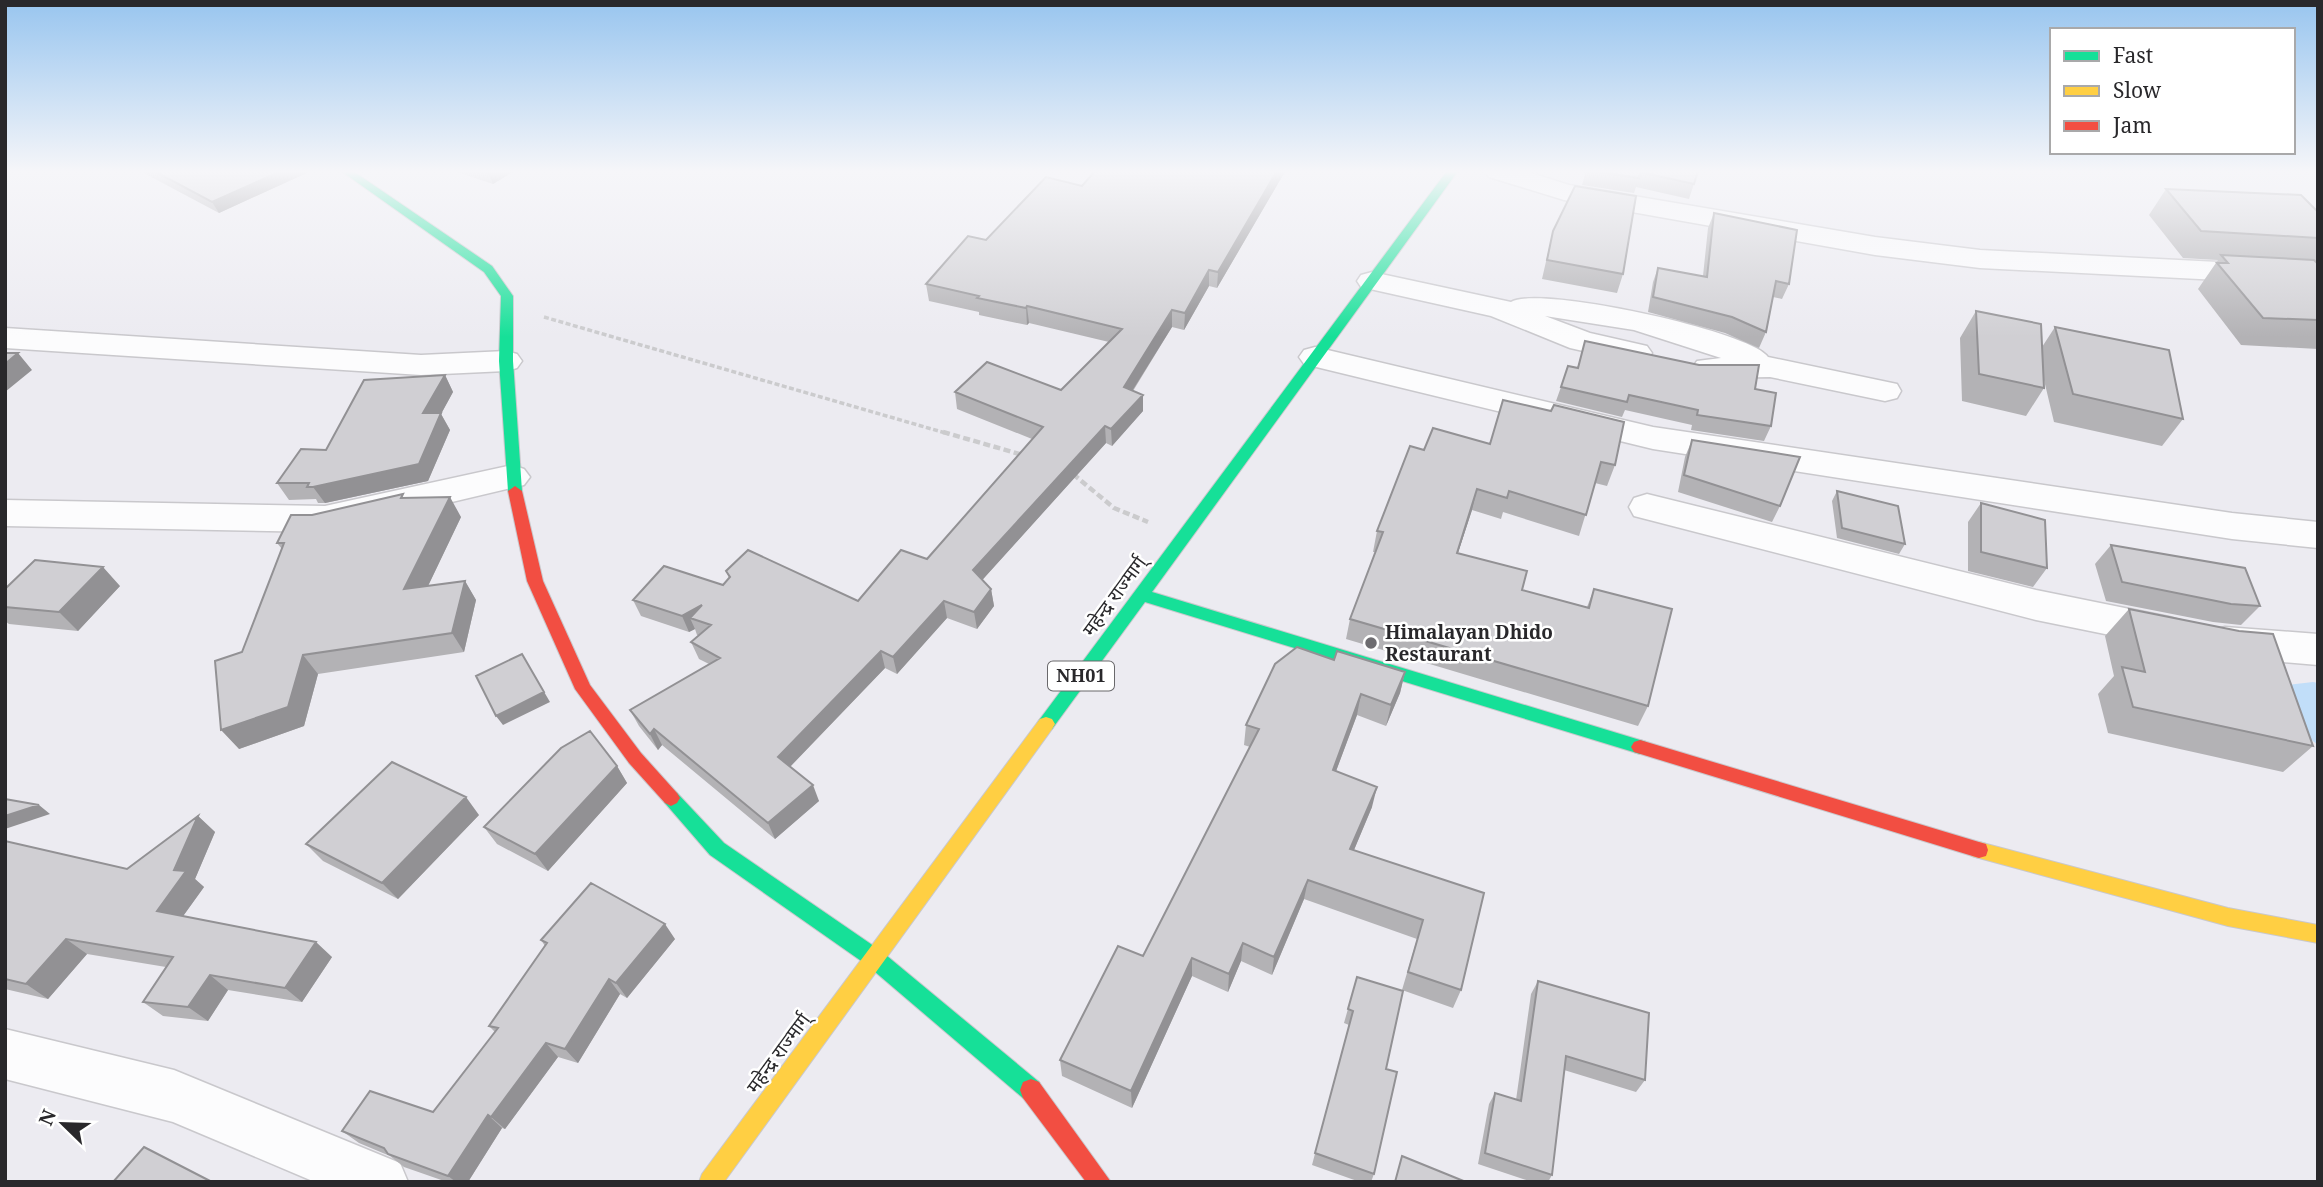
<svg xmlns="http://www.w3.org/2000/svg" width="2323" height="1187" font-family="'Noto Serif','Noto Sans Devanagari',serif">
<rect width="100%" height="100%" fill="#ecebf1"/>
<path fill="#c1def9" d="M 2313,682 L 2318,683 L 2318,745 L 2299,730 L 2287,685 Z"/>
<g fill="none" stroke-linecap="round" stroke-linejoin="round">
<g stroke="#c9c8cc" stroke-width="3">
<path id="street" d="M 1485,171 L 1525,171 L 1569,185 L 1875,237 L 1980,250 L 2318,267 L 2318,285 L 1980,268 L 1875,255 L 1564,200 L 1489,177 Z
M 1372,272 L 1511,302 C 1538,285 1751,331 1768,357 L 1897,384 L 1901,391 L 1897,398 L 1885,401 L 1770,377 L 1708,378 L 1697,375 L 1692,368 L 1697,361 L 1721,358 L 1634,330 L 1545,316 L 1590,333 L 1647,346 L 1652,353 L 1647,360 L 1636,363 L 1570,348 L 1491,316 L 1361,287 L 1357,281 L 1361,275 Z
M 5,328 L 421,355 L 506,351 L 517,354 L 522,361 L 517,368 L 506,371 L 421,375 L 5,348 Z
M 1315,347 L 1653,427 L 2232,513 L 2318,522 L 2318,548 L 2232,539 L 1653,449 L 1304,364 L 1299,357 L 1304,350 Z
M 512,465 L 524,469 L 530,477 L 524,485 L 325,532 L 5,526 L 5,500 L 325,506 Z
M 1647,494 L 2036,590 L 2169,617 L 2183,621 L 2189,632 L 2183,643 L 2169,647 L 2036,620 L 1634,516 L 1629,507 L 1634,498 Z
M 2225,627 L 2318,634 L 2318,665 L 2225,657 L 2211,653 L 2205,642 L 2211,631 Z
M 5,1029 L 174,1070 L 400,1163 L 408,1182 L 315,1182 L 173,1122 L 5,1079 Z"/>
</g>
<g stroke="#c9c8cc" stroke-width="2">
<path id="fast" d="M 341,171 L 353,171 L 492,266 L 513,296 L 513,361 L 522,491 L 520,495 L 515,496 L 508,491 L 499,361 L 501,296 L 484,272 Z
M 1447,171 L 1458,171 L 1152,592 L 1640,740 L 1646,742 L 1649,747 L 1646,752 L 1640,754 L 1145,602 L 1052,729 L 1046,731 L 1040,729 L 1037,724 L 1040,719 Z
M 671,790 L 677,793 L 724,843 L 881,951 L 1039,1082 L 1042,1090 L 1039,1098 L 1031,1101 L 1023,1098 L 867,965 L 710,855 L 665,803 L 662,798 L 665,793 Z"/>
</g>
<g stroke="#c9c8cc" stroke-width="2">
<path id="slow" d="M 1046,717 L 1052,719 L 1055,724 L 1052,729 L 724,1182 L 699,1182 L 702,1174 L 1040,719 Z
M 1979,842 L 2228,908 L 2318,925 L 2318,943 L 2228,926 L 1979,858 L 1972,856 L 1970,850 L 1972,844 Z"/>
</g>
<g stroke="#c9c8cc" stroke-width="2">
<path id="jam" d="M 515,486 L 522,491 L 543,581 L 590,685 L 641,753 L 677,793 L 680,798 L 677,803 L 671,806 L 665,803 L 629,763 L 575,689 L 527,581 L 508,491 Z
M 1640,740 L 1979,842 L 1986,844 L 1988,850 L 1986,856 L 1979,858 L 1634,752 L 1631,747 L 1634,742 Z
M 1031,1079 L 1039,1082 L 1111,1182 L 1086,1182 L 1023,1098 L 1020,1090 L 1023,1082 Z"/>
</g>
<path stroke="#cbcbcd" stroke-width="3.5" stroke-dasharray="5 2.5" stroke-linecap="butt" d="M 544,317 L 949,434"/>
<path stroke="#cbcbcd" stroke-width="4.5" stroke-dasharray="7 3.5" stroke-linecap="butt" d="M 943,432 L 1023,455
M 1073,474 L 1114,508 L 1148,522"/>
<use href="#street" fill="#fcfcfd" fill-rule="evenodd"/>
<use href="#fast" fill="#16e098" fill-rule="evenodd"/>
<use href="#slow" fill="#ffcf43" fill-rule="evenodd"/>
<use href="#jam" fill="#f24e42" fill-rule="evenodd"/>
</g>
<path fill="#b3b2b5" d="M 140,171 L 311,171 L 219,213 Z
M 454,171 L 514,171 L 493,184 Z
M 1095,171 L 1287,171 L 1283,175 L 1217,288 L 1209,286 L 1184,330 L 1172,327 L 1133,391 L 1143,395 L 1143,411 L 1112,446 L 1106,443 L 982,580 L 991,589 L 994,606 L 977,629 L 947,618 L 897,674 L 885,668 L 790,767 L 819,801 L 775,839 L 662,745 L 658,750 L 639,726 L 630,710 L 709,664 L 699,659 L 691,642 L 699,635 L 697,635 L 695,629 L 689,632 L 641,616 L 633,600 L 723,585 L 729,578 L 726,571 L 858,601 L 927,559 L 1032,439 L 957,409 L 955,392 L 1061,390 L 1109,342 L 1029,323 L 1027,325 L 979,315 L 979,312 L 929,301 L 926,284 L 986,240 L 1082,186 Z
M 1586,171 L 1698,171 L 1689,199 L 1636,187 L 1634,193 L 1582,185 Z
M 2166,189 L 2318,212 L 2318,349 L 2241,345 L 2198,289 L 2218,260 L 2183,258 L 2149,215 Z
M 1714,213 L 1789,284 L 1782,299 L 1773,297 L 1766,332 L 1759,348 L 1725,333 L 1648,312 L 1653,282 L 1658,268 L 1703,276 L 1708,228 Z
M 1553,231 L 1623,274 L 1617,293 L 1542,279 Z
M 1976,311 L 2042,347 L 2055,327 L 2183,419 L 2162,446 L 2054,422 L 2044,380 L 2044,388 L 2026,416 L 1962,401 L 1960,338 Z
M 1585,341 L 1755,389 L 1771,426 L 1764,441 L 1691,430 L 1692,425 L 1625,410 L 1622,417 L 1556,401 L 1561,387 L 1578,368 Z
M 445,375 L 453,392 L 441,414 L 450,430 L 428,481 L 325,503 L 318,503 L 316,499 L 289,500 L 277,483 L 326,450 Z
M 1551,411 L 1615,465 L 1607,486 L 1595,483 L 1579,536 L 1503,512 L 1501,519 L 1472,510 L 1458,553 L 1522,590 L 1587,607 L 1594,589 L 1648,706 L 1638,726 L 1346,639 L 1350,619 L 1376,552 L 1373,552 L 1377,531 L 1424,450 L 1490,444 Z
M 1692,440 L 1780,506 L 1772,522 L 1678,492 L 1685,457 Z
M 1837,491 L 1905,544 L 1899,554 L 1837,538 L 1832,501 Z
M 405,498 L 461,517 L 428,586 L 465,581 L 476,600 L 464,652 L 318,674 L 304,726 L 239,749 L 242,652 L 282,549 L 277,543 L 312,515 Z
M 1981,503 L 2047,568 L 2033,587 L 1968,571 L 1968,522 Z
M 2111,545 L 2260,606 L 2241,625 L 2213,622 L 2106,601 L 2095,564 Z
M 120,586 L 78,631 L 9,624 L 5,621 L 5,589 Z
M 2129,609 L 2313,746 L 2283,772 L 2108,733 L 2098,694 L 2114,676 L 2105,636 Z
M 1334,660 L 1405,672 L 1400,693 L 1386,726 L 1357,715 L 1336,771 L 1372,807 L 1354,850 L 1484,893 L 1461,990 L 1453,1008 L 1402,990 L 1417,939 L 1304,899 L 1272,975 L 1241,961 L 1228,992 L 1192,976 L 1132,1108 L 1062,1076 L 1060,1060 L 1143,956 L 1250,747 L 1244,745 L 1246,725 Z
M 617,766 L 627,783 L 548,871 L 497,844 L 484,827 Z
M 479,815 L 398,899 L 323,861 L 306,844 Z
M 198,816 L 215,832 L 195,879 L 204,887 L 183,916 L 332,957 L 302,1002 L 228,990 L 208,1021 L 163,1016 L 143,1002 L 166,967 L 87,954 L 48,999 L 5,989 L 5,841 L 127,869 Z
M 675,939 L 627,998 L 620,994 L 578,1063 L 558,1057 L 505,1129 L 502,1128 L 468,1182 L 447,1182 L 404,1167 L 390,1156 L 359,1143 L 342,1131 L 433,1112 L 495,1032 L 489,1026 L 545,946 L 541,940 Z
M 1357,977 L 1386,1069 L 1374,1174 L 1371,1182 L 1360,1182 L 1312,1165 L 1349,1025 L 1344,1023 Z
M 1538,981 L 1645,1080 L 1636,1092 L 1564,1070 L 1552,1175 L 1548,1182 L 1532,1182 L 1478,1164 L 1489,1104 L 1495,1093 L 1516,1100 L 1531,994 Z"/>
<path fill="#929194" d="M 281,171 L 311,171 L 219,213 L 212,202 Z
M 491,171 L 514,171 L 493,184 L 488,173 Z
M 1277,171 L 1287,171 L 1283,175 L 1217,288 L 1218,272 Z
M 1209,270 L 1209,286 L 1184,330 L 1185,313 Z
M 1027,306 L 1029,323 L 1027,325 L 1026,308 Z
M 1172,310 L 1172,327 L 1124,404 L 1124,387 Z
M 18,353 L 32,370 L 5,392 L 5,364 Z
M 445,375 L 453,392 L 441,414 L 450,430 L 428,481 L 325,503 L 313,487 L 423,413 Z
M 1143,395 L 1143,411 L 1112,446 L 1111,429 Z
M 1105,426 L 1106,443 L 976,587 L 973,570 Z
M 1477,489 L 1472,510 L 1451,574 L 1457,553 Z
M 450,497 L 461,517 L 417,609 L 404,589 Z
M 103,567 L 120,586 L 78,631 L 59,612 Z
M 465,581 L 476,600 L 464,652 L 452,633 Z
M 991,589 L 994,606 L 977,629 L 974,612 Z
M 944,601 L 947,618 L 897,674 L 893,657 Z
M 702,605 L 690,618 L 695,629 L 689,632 L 682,616 Z
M 881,651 L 885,668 L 784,773 L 778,757 Z
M 522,654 L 550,702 L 503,725 L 496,716 Z
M 303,655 L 318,674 L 304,726 L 239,749 L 221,730 Z
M 1405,672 L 1400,693 L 1386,726 L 1391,705 Z
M 1361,694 L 1357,715 L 1329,790 L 1333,770 Z
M 654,729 L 662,745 L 658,750 L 650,734 Z
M 617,766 L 627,783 L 548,871 L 535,854 Z
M 813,785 L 819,801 L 775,839 L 768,823 Z
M 1377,787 L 1372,807 L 1346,869 L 1350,849 Z
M 466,797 L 479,815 L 398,899 L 382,883 Z
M 39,805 L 50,814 L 5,829 L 5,816 Z
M 198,816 L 215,832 L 195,879 L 204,887 L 176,926 L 157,911 Z
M 1308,880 L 1304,899 L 1272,975 L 1274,957 Z
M 665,924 L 675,939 L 627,998 L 616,983 Z
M 66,939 L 87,954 L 48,999 L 26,984 Z
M 316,942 L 332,957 L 302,1002 L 285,988 Z
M 1243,943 L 1241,961 L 1228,992 L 1229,974 Z
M 1192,958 L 1192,976 L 1132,1108 L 1131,1091 Z
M 210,975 L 228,990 L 208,1021 L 188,1007 Z
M 609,979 L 620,994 L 578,1063 L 565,1049 Z
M 546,1043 L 558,1057 L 505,1129 L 491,1117 Z
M 488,1115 L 502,1128 L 468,1182 L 456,1182 L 448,1176 Z"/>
<path fill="#d0cfd3" stroke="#929194" stroke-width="2" d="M 154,171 L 281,171 L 212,202 Z
M 1095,171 L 1277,171 L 1218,272 L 1209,270 L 1185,313 L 1172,310 L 1124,387 L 1143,395 L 1111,429 L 1105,426 L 973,570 L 991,589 L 974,612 L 944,601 L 893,657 L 881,651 L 778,757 L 813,785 L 768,823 L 654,729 L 650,734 L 630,710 L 720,658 L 691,642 L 711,625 L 690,618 L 702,605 L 682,616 L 633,600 L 664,566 L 723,585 L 730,577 L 726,571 L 748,550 L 858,601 L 901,550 L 927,559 L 1043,427 L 955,392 L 987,362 L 1061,390 L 1122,329 L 1027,306 L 1026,308 L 977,298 L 979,296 L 926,284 L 968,236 L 986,240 L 1046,177 L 1082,186 Z
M 1594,171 L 1698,171 L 1694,184 L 1640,172 L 1639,178 Z
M 1575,186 L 1636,196 L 1623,274 L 1547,260 L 1553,231 Z
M 2166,189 L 2301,195 L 2318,212 L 2318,238 L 2201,231 Z
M 1714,213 L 1797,230 L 1789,284 L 1776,281 L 1766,332 L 1732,317 L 1653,297 L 1658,268 L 1707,277 Z
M 2221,255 L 2314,260 L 2318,264 L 2318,320 L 2263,318 L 2217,263 L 2228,263 Z
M 1976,311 L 2041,324 L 2044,388 L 1979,374 Z
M 2055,327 L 2169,350 L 2183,419 L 2073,394 Z
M 1585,341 L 1699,365 L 1759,365 L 1755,389 L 1776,393 L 1771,426 L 1697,415 L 1698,410 L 1629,395 L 1627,402 L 1561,387 L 1568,366 L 1578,368 Z
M 5,353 L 18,353 L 5,364 Z
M 445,375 L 423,413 L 441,413 L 419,464 L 313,487 L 307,487 L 309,483 L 277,483 L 301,449 L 326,450 L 364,380 Z
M 1503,400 L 1551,411 L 1554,405 L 1624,422 L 1615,465 L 1601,462 L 1586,515 L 1509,491 L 1507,498 L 1477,489 L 1457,553 L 1527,571 L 1522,590 L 1589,608 L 1594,589 L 1672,609 L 1648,706 L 1350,619 L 1383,532 L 1377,531 L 1410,446 L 1424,450 L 1433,428 L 1490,444 Z
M 1692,440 L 1800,457 L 1780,506 L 1684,475 Z
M 1837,491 L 1898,506 L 1905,544 L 1842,528 Z
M 403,494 L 401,498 L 450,497 L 404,589 L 465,581 L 452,633 L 303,655 L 288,707 L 221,730 L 215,661 L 242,652 L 284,543 L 277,543 L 291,515 L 312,515 Z
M 1981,503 L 2045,520 L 2047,568 L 1981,552 Z
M 2111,545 L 2245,568 L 2260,606 L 2231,604 L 2122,582 Z
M 35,560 L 103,567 L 59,612 L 5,607 L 5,589 Z
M 2129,609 L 2239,631 L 2273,634 L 2313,746 L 2133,707 L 2122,667 L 2145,672 Z
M 1297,647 L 1334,660 L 1337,651 L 1405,672 L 1391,705 L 1361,694 L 1333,770 L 1377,787 L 1350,849 L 1484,893 L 1461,990 L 1408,972 L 1423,920 L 1308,880 L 1274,957 L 1243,943 L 1229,974 L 1192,958 L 1131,1091 L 1060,1060 L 1118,946 L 1143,956 L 1259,729 L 1246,725 L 1275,664 Z
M 522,654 L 544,692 L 496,716 L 476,676 Z
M 590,731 L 617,766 L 535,854 L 484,827 L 561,748 Z
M 392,762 L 466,797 L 382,883 L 306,844 Z
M 5,799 L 39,805 L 5,816 Z
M 198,816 L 174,870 L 186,871 L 157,911 L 316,942 L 285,988 L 210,975 L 188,1007 L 143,1002 L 173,957 L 66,939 L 26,984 L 5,979 L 5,841 L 127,869 Z
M 591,883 L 665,924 L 616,983 L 609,979 L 565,1049 L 546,1043 L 491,1117 L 488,1115 L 448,1176 L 388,1154 L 384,1148 L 342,1131 L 370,1091 L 433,1112 L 498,1028 L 489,1026 L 547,943 L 541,940 Z
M 1357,977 L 1403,991 L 1386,1069 L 1397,1072 L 1374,1174 L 1315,1153 L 1353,1011 L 1348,1009 Z
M 1538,981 L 1649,1013 L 1645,1080 L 1566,1056 L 1552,1175 L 1485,1153 L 1495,1093 L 1521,1101 Z
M 144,1147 L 212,1182 L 113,1182 Z
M 1402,1156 L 1466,1182 L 1395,1182 Z"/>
<linearGradient id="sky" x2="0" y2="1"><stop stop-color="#98c5ef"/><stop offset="0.51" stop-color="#f6f6f9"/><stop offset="1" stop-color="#f6f6f9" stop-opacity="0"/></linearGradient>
<rect width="2323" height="337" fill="url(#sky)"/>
<circle fill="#6d6c70" stroke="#fff" stroke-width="2.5" cx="1371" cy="643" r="7"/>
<g text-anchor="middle" stroke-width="5" stroke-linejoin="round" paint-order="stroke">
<rect fill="#fff" stroke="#69686b" stroke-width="2" x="1048" y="661.5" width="66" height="29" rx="5"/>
<g font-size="18" font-weight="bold" fill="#29282b">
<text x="1081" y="682">NH01</text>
</g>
<g font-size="19" fill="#29282b" stroke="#fff">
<text transform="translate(1114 596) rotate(-54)" y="7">महेन्द्र राज्मार्ग्</text>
<text transform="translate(778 1053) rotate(-54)" y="7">महेन्द्र राज्मार्ग्</text>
</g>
<g font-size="19" font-weight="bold" fill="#29282b" stroke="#fff" text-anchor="start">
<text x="1385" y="639">Himalayan Dhido<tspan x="1385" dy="22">Restaurant</tspan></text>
</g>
</g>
<rect width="2323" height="1187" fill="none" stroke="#29282b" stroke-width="14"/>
<rect x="2050" y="28" width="245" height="126" fill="#ffffff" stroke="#a9a9aa" stroke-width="2"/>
<rect x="2064" y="51" width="35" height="10" fill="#16e098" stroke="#a9a9aa" stroke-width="2"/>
<text x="2113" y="63" font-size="21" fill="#29282b">Fast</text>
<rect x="2064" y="86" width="35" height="10" fill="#ffcf43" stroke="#a9a9aa" stroke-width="2"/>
<text x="2113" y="98" font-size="21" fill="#29282b">Slow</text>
<rect x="2064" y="121" width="35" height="10" fill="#f24e42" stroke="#a9a9aa" stroke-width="2"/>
<text x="2113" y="133" font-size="21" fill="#29282b">Jam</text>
<g transform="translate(63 1124) rotate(293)" stroke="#ffffff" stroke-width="5" paint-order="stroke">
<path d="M0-5L12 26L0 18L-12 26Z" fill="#29282b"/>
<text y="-10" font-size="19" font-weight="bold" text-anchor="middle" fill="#29282b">N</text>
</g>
</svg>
